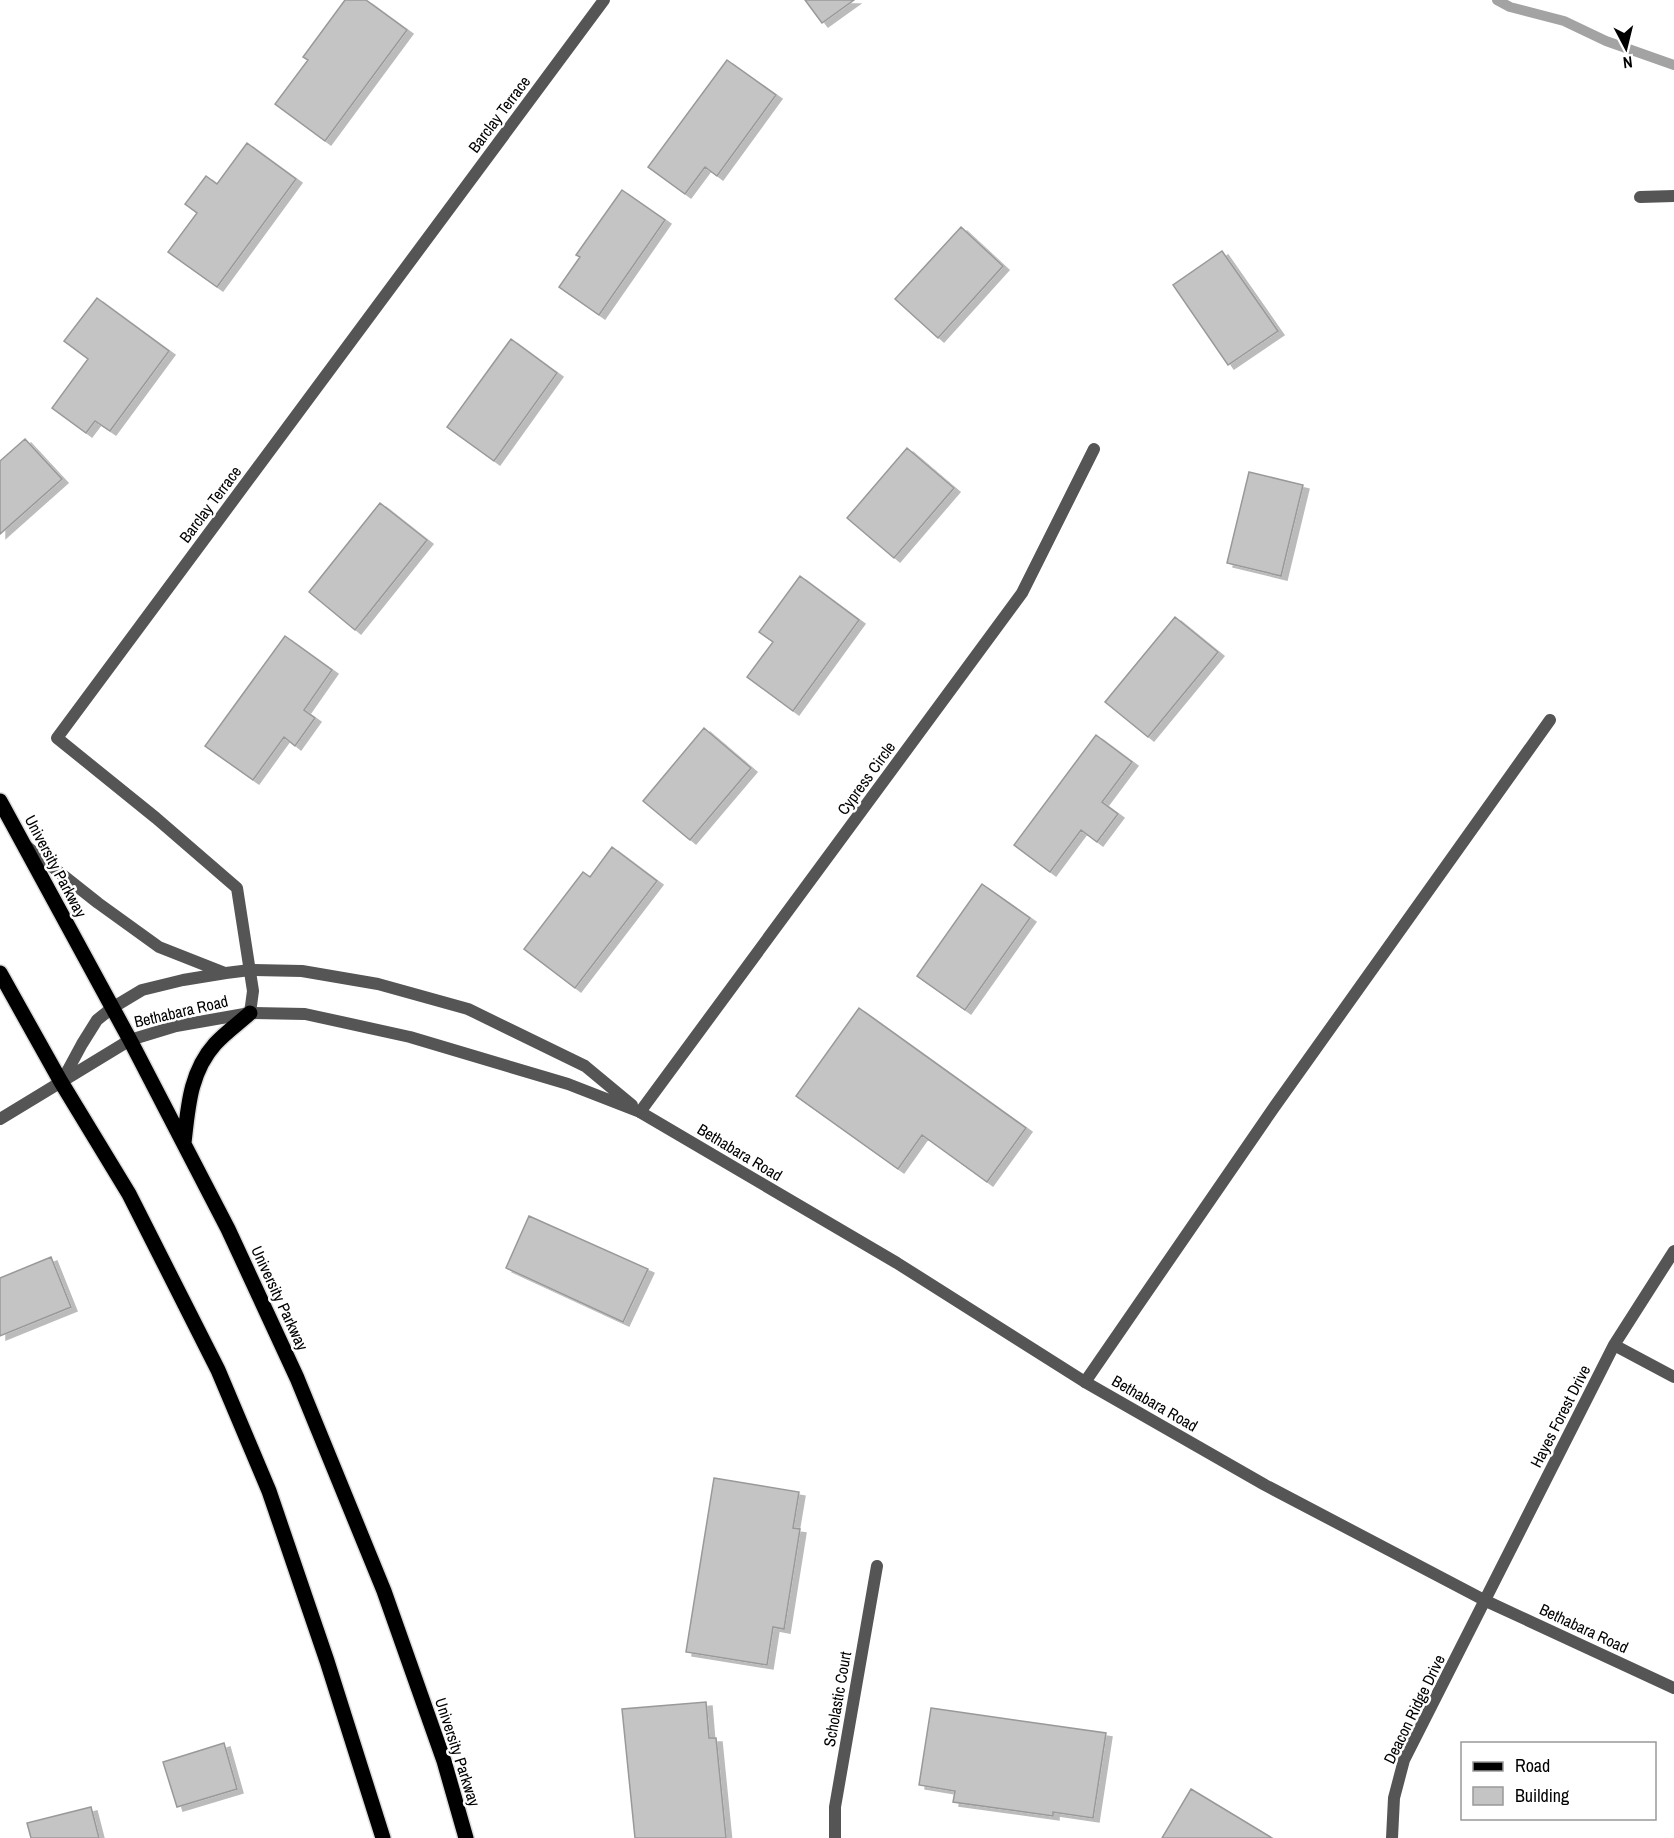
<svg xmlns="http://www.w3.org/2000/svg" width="1674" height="1838" font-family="'Archivo Narrow',sans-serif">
<defs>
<filter id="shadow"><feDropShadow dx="6" dy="4" stdDeviation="0" flood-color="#0004"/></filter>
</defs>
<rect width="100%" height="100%" fill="#fff"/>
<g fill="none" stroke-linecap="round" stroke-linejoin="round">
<path stroke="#a3a3a3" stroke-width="10" d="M 1497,0 L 1510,7 L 1564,21 L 1606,41 L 1674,65"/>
</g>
<path fill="#c4c4c4" stroke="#999" stroke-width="1.5" filter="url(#shadow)" d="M 345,0 L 366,0 L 407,30 L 325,141 L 275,104 L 308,60 L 303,57 Z
M 805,0 L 854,0 L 822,23 Z
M 727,60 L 776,95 L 717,176 L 705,167 L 685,194 L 648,167 Z
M 247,143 L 296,179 L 217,287 L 168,252 L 197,213 L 185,204 L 206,176 L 217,184 Z
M 622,190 L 665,220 L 599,315 L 559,287 L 580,257 L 576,255 Z
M 961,227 L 1003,266 L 938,338 L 895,299 Z
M 1222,251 L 1278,331 L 1228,365 L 1173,285 Z
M 97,298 L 169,351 L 110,431 L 95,421 L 86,433 L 52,408 L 88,359 L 64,341 Z
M 511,339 L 557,373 L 494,461 L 447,427 Z
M 25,439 L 62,479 L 0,534 L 0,461 Z
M 907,448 L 954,488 L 894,558 L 847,518 Z
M 1249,472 L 1303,485 L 1281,576 L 1227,563 Z
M 380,503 L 427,540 L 355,630 L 309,592 Z
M 800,576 L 859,620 L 793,711 L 747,677 L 773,642 L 759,632 Z
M 1175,617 L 1218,652 L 1148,737 L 1105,702 Z
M 285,636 L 332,670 L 304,710 L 315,718 L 295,746 L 284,737 L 253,780 L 205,746 Z
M 704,728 L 751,768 L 690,840 L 643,801 Z
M 1096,735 L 1132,762 L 1102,802 L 1118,814 L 1097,842 L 1081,830 L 1050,872 L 1014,845 Z
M 612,847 L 657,881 L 575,988 L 524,949 L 583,872 L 590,877 Z
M 982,884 L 1030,918 L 965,1010 L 917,976 Z
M 859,1008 L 1026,1128 L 987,1182 L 922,1135 L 898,1169 L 796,1096 Z
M 529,1216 L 648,1269 L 623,1322 L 506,1268 Z
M 51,1257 L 71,1307 L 0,1336 L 0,1278 Z
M 714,1478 L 799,1492 L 793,1528 L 800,1529 L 784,1629 L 773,1627 L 767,1665 L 686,1652 Z
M 706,1702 L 709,1738 L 716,1738 L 726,1838 L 635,1838 L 622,1709 Z
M 931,1708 L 1106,1733 L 1093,1818 L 1053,1812 L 1053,1816 L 953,1802 L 955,1791 L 919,1785 Z
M 224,1743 L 237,1789 L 177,1807 L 163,1762 Z
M 1191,1789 L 1272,1838 L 1162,1838 Z
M 91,1807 L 99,1838 L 31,1838 L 27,1823 Z"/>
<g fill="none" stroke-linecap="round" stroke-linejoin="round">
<g stroke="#dbdbdb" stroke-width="18">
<path id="primary" d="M 0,801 L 130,1040 L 228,1229 L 297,1378 L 384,1591 L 444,1761 L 466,1838
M 0,973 L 61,1082 L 129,1194 L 218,1370 L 269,1491 L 327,1661 L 383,1838
M 184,1143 C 188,1107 190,1072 215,1044 C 226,1032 239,1023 250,1013"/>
</g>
<path stroke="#555" stroke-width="12" d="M 1085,1382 L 1275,1106 L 1550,720
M 835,1838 L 835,1807 L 877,1566"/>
<path stroke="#555" stroke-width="12" d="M 1640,197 L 1674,196
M 250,1013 L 253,991 L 237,888 L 156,818 L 57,738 L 604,0
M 640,1112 L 1022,593 L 1094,449
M 0,1119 L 61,1082
M 1614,1345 L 1674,1377
M 1392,1838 L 1394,1798 L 1404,1760 L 1614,1345 L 1674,1251"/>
<path stroke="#555" stroke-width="12" d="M 26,846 L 98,903 L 159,947 L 225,973
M 62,1081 L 82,1044 L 97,1020 L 112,1008 L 142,990 L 183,980 L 226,973 L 250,970 L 302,971 L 378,984 L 468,1009 L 585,1066 L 632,1105
M 61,1082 L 130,1040 L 176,1026 L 250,1013 L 305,1014 L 410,1037 L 568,1084 L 640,1112 L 897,1263 L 1085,1382 L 1265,1485 L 1486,1601 L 1674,1688"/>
<use href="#primary" stroke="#000" stroke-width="15"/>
</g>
<g text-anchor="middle" stroke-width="5" stroke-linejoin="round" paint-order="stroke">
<g font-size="16" fill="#000" stroke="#fff">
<text transform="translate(499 114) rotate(-53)" y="6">Barclay Terrace</text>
<text transform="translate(210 504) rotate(-53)" y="6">Barclay Terrace</text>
<text transform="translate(866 778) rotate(-54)" y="6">Cypress Circle</text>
<text transform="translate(56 866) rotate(62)" y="6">University Parkway</text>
<text transform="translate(181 1011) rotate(-13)" y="6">Bethabara Road</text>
<text transform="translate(740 1152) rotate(31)" y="6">Bethabara Road</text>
<text transform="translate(280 1298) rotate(65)" y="6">University Parkway</text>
<text transform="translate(1155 1403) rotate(30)" y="6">Bethabara Road</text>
<text transform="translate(1560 1416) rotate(-63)" y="6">Hayes Forest Drive</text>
<text transform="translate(1584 1628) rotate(25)" y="6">Bethabara Road</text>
<text transform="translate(837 1699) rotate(-80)" y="6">Scholastic Court</text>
<text transform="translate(1414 1709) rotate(-64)" y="6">Deacon Ridge Drive</text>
<text transform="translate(458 1752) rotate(72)" y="6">University Parkway</text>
</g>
</g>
<rect x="1461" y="1742" width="195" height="78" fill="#ffffff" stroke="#999999" stroke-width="1.5"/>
<rect x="1473" y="1762" width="30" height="9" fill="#000000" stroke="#999999" stroke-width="1.5"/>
<text x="1515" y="1772" font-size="18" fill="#000000">Road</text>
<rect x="1473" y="1787" width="30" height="18" fill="#c4c4c4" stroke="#999999" stroke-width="1.5"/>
<text x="1515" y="1802" font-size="18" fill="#000000">Building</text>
<g transform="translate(1626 48) rotate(173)" stroke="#ffffff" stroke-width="4.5" paint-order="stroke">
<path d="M0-4.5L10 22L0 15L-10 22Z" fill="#000000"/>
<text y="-9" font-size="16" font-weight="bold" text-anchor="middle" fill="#000000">N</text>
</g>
</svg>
